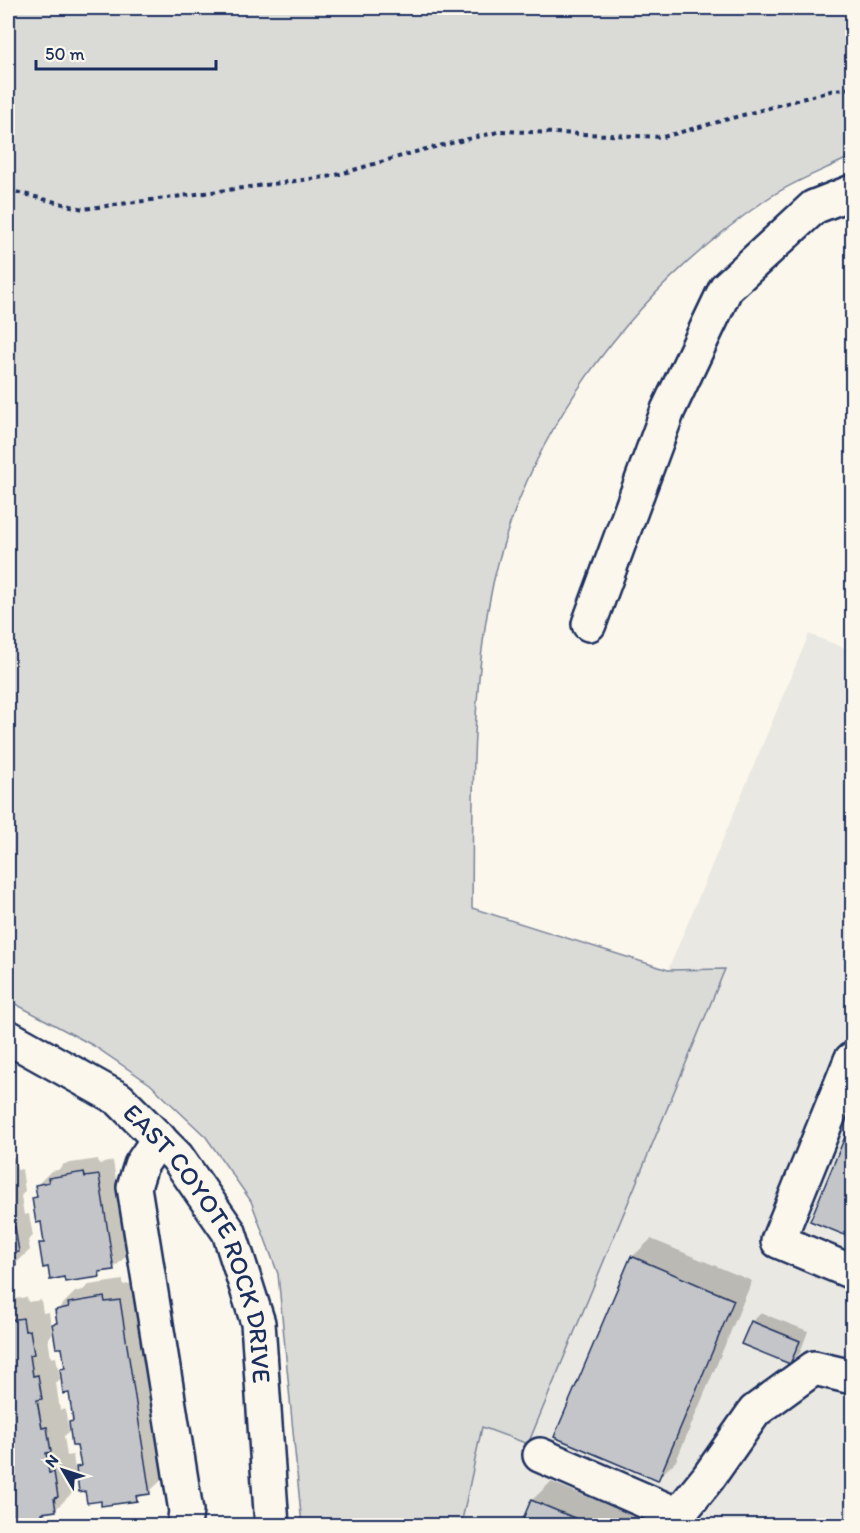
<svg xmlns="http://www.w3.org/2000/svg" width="860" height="1533" font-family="Itim,sans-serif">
<rect width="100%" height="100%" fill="#fbf7ec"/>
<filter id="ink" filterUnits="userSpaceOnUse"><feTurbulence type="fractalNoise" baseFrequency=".0167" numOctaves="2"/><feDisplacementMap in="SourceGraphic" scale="12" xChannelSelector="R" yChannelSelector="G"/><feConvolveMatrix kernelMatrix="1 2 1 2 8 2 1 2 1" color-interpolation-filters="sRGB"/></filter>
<g filter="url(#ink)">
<path fill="#eae8e2" d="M 809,634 L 852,651 L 852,1525 L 461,1526 L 482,1426 L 528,1444 L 724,970 L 668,970 Z"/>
<path fill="#dadad7" stroke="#7a849a" stroke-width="1.5" d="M 8,8 L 852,8 L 852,156 C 825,170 793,181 767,199 C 629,295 517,440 488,609 C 471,707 473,809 472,908 L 668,970 L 725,969 L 528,1444 L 482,1427 L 461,1525 L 302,1525 L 278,1274 L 251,1201 L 206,1137 L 150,1084 L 94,1046 L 8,1000 Z"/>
<path fill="#0003" d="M 852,1128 L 852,1237 L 812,1220 L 848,1133 Z
M 15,1157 L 17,1170 L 22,1169 L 25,1191 L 21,1196 L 24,1215 L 29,1214 L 33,1236 L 28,1240 L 30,1250 L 15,1264 L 8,1266 L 8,1158 Z
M 98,1159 L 99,1164 L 113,1161 L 128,1254 L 113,1269 L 104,1270 L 99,1275 L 65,1276 L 49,1266 L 41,1244 L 45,1239 L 42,1220 L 34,1199 L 38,1194 L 37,1185 L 51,1171 L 58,1170 L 64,1164 Z
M 651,1239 L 752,1281 L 676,1461 L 657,1479 L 632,1257 Z
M 123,1280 L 123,1285 L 138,1282 L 168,1474 L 149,1492 L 142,1494 L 136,1499 L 102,1499 L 86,1489 L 78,1475 L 72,1482 L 74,1491 L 55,1510 L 47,1511 L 42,1517 L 8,1522 L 8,1300 L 27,1297 L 28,1302 L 41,1300 L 43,1313 L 49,1312 L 52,1334 L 48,1338 L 51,1358 L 56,1357 L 60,1379 L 56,1383 L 60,1410 L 65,1409 L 69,1432 L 64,1436 L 67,1456 L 73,1455 L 75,1470 L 82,1463 L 78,1444 L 70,1422 L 74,1419 L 70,1391 L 61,1370 L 66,1366 L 63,1346 L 54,1324 L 58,1320 L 57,1310 L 75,1292 L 83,1290 L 89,1285 Z
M 761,1313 L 808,1331 L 800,1353 L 790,1362 L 752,1322 Z
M 551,1482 L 651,1523 L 651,1526 L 522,1526 L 532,1500 Z"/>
<path fill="#c3c5c9" stroke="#1b2f5e" stroke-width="1.5" d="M 847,1132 L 852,1134 L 852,1238 L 810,1221 Z
M 84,1172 L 85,1177 L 99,1175 L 114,1270 L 99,1272 L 100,1277 L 65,1282 L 64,1277 L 50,1280 L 48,1267 L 43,1268 L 39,1243 L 44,1243 L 41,1222 L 36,1223 L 32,1198 L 37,1197 L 35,1185 L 49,1182 L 48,1178 Z
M 8,1182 L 12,1207 L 8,1208 Z
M 8,1214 L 10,1228 L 15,1227 L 19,1252 L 14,1253 L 16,1265 L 8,1267 Z
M 631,1256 L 734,1300 L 658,1481 L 554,1437 Z
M 104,1297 L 105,1302 L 120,1300 L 150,1494 L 136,1496 L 137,1501 L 101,1506 L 101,1501 L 87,1503 L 85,1491 L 79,1492 L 76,1467 L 81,1466 L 77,1446 L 72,1446 L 69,1422 L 73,1421 L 69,1393 L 63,1394 L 60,1369 L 65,1368 L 62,1348 L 56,1348 L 52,1324 L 57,1323 L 55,1310 L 69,1307 L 68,1303 Z
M 8,1315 L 10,1320 L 23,1318 L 25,1331 L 30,1330 L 34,1354 L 30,1355 L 33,1376 L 38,1375 L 42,1399 L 37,1400 L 42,1428 L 47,1427 L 51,1452 L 46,1453 L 49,1473 L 54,1472 L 58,1497 L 54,1498 L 56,1511 L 42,1513 L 43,1518 L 8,1524 Z
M 751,1321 L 800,1341 L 790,1364 L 741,1344 Z
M 531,1500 L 594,1526 L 520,1526 Z"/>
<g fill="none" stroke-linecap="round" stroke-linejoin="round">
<g stroke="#1b2f5e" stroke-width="38">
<g id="minor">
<path d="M 589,624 L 668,410 L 726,288 L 814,207 L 852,192"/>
<path id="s1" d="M 8,1037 L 119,1099 L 177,1157 L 229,1232 L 258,1323 L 272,1526"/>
<path d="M 851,1060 L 778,1241 L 852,1272"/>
<path d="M 159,1138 L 141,1165 L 134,1187 L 186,1511 L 184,1526"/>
<path d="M 540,1455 L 678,1515"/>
<path d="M 673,1526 L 678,1515 L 708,1478 L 755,1411 L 814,1368 L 852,1377"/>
</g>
</g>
<path stroke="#1b2f5e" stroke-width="4" stroke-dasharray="4.5 4.5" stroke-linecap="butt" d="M 8,190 L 83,209 L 333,176 L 422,150 L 502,131 L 663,137 L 834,90 L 852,88"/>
<use href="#minor" stroke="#fbf7ec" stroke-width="33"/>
</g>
</g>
<g text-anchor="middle" stroke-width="6" stroke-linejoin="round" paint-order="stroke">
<g font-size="26" fill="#1b2f5e" stroke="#fbf7ec">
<text dy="9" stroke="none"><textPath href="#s1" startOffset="298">EAST COYOTE ROCK DRIVE</textPath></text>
</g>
</g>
<rect width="860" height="1533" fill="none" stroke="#fbf7ec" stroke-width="30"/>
<rect x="15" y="15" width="830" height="1503" fill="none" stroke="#1b2f5e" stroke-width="2" filter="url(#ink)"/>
<g transform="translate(63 1470) rotate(309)" stroke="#fbf7ec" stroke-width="4.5" paint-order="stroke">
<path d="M0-4.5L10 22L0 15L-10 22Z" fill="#1b2f5e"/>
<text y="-9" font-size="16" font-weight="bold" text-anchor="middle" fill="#1b2f5e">N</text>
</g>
<path d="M36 60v9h180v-9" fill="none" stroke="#1b2f5e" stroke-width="3"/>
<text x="45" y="60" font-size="18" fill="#1b2f5e" stroke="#fbf7ec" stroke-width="4.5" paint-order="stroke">50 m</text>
</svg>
